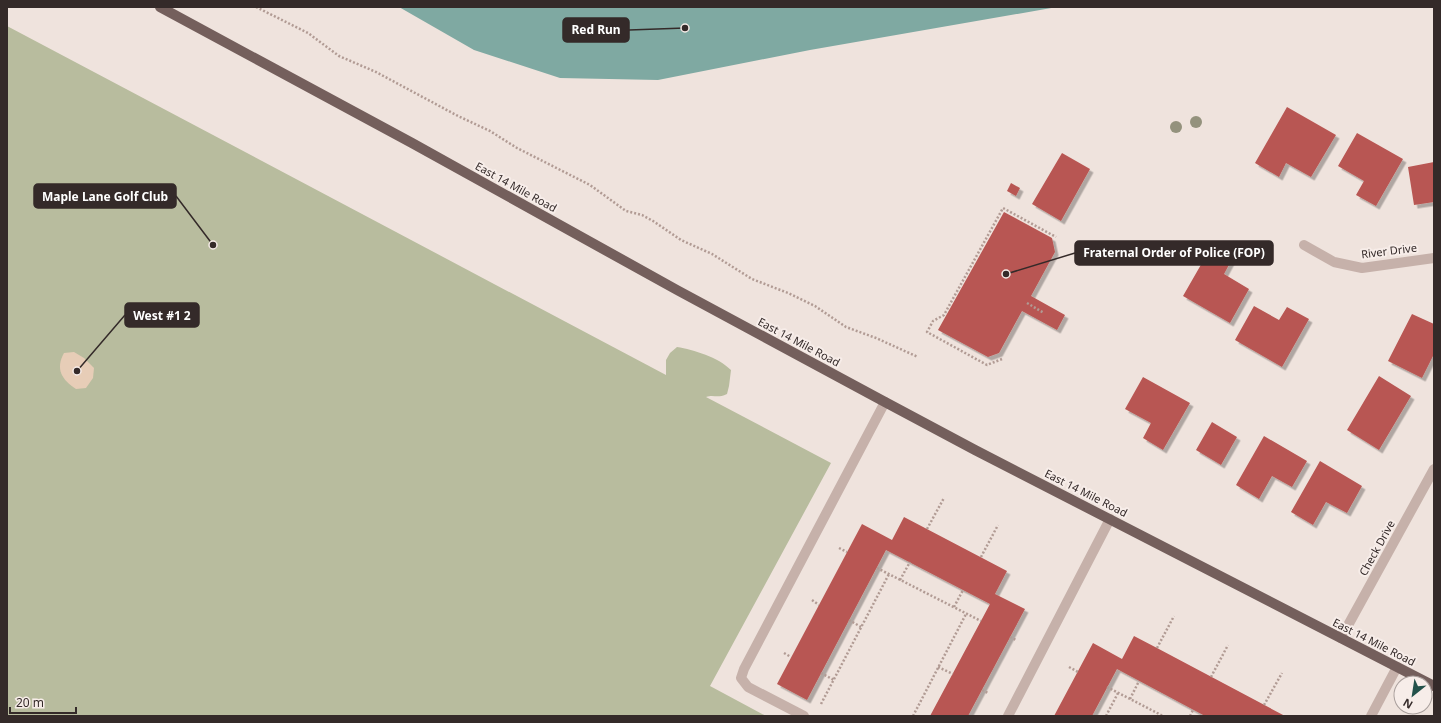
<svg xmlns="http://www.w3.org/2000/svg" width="1441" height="723" font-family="'Noto Sans',sans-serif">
<defs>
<filter id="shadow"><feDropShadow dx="3.5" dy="3.5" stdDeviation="0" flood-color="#0004"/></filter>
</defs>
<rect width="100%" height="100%" fill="#efe3dd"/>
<path fill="#b8bc9e" d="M 7,26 L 666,375 L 666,360 L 670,353 L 677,347 C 694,350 718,357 731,370 L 729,386 L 727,394 C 716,399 715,394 706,397 L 831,463 L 710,686 L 766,716 L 7,716 Z"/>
<path fill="#e7cdb7" d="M 74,352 L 84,358 L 94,368 L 93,378 L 86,388 L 76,389 C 62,380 55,369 64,353 Z"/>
<path fill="#7fa9a2" d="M 399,7 L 1057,7 L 810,50 L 658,80 L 560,78 L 474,50 Z"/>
<path fill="#b85652" filter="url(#shadow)" d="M 1287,107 L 1336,135 L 1311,177 L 1286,163 L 1279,177 L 1255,163 Z
M 1357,133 L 1403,159 L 1376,206 L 1356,195 L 1364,181 L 1338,166 Z
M 1062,153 L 1090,169 L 1061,221 L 1032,204 Z
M 1434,162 L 1434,202 L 1414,205 L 1408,167 Z
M 1011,183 L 1020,188 L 1016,196 L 1007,191 Z
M 1004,212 L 1052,238 L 1055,252 L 1031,296 L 1065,315 L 1057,330 L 1022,311 L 999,353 L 988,357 L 938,330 Z
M 1210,249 L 1231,261 L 1224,274 L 1249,289 L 1230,323 L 1183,296 Z
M 1254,306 L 1279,320 L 1287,307 L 1309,319 L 1282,367 L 1235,340 Z
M 1412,314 L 1434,324 L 1434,354 L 1422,378 L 1388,361 Z
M 1379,376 L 1411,396 L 1379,450 L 1347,430 Z
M 1143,377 L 1190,403 L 1163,450 L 1143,438 L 1151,423 L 1125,409 Z
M 1212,422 L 1237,437 L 1221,465 L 1196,450 Z
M 1264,436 L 1307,461 L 1292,487 L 1272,476 L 1259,499 L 1236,485 Z
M 1320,461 L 1362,486 L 1347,513 L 1326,502 L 1313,525 L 1291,512 Z
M 904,517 L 1007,571 L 995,594 L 1025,609 L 968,716 L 930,716 L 990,604 L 886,550 L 807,700 L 777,684 L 862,524 L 892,540 Z
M 1134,636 L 1157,648 L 1285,716 L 1205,716 L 1117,669 L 1092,716 L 1054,716 L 1093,643 L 1122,659 Z"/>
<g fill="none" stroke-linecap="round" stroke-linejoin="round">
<path stroke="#b19b94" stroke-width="2.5" stroke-dasharray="2 2" stroke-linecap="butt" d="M 256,7 L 308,33 L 339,56 L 376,72 L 458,116 L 490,131 L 517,148 L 590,185 L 626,211 L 642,215 L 653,221 L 681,240 L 712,254 L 752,279 L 788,293 L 815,306 L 846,327 L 876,338 L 918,357
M 1027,303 L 1044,313
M 1002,359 L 987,365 L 927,332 L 933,321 L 944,315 L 1003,208 L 1056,237
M 927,529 L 944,498
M 839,548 L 847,552
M 981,557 L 998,525
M 877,568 L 981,621
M 900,580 L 910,562
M 812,600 L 819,605
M 954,607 L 963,590
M 849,620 L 861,627
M 1010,637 L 1016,640
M 1157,648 L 1174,616
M 784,653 L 791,657
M 938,667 L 953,674
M 1069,667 L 1078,672
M 821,673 L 834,680
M 1211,677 L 1228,645
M 1107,687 L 1163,716
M 982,690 L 988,693
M 1130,699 L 1139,681
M 821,704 L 889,574
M 1264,705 L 1282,673
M 913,716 L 966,614
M 1106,716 L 1118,693
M 1190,716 L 1193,710"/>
<path stroke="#c6b1aa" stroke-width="10" d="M 1304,245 L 1334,262 L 1362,268 L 1434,258
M 1341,638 L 1434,469
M 804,716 L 748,687 L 741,678 L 744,669 L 885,402
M 1008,716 L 1110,519
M 1371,716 L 1397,667"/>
<path stroke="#745f5c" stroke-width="10" d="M 160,7 L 412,143 L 677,290 L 885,402 L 975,450 L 1434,686"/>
</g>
<g fill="#94927d">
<circle cx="1196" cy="122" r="6"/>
<circle cx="1176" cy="127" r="6"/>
</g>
<g text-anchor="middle" stroke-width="4" stroke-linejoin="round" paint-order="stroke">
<g font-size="11" fill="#342a29" stroke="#f7ede9">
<text transform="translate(516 187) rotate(29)" y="4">East 14 Mile Road</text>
<text transform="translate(1389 251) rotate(-7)" y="4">River Drive</text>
<text transform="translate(799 342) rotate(28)" y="4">East 14 Mile Road</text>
<text transform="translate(1086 493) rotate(27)" y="4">East 14 Mile Road</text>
<text transform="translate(1377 548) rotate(-61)" y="4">Check Drive</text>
<text transform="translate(1374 642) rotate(27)" y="4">East 14 Mile Road</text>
</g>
</g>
<path fill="none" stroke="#342a29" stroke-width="1.5" d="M685 28L629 30M213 245L176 196M1006 274L1075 253M77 371L125 315"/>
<g fill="#342a29" stroke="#f7ede9" stroke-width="1.5">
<circle cx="685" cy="28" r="4"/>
<circle cx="213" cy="245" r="4"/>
<circle cx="1006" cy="274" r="4"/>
<circle cx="77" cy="371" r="4"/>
</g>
<g fill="#342a29" stroke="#342a29" stroke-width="1.5">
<rect x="563" y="18" width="66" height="24" rx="4"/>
<rect x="34" y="184" width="142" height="24" rx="4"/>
<rect x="1075" y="241" width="198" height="24" rx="4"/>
<rect x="125" y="303" width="74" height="24" rx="4"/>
</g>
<g font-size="12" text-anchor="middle" font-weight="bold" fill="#fff">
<text x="596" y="34">Red Run</text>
<text x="105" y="201">Maple Lane Golf Club</text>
<text x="1174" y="257">Fraternal Order of Police (FOP)</text>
<text x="162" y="320">West #1 2</text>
</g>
<rect width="1441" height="723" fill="none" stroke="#342a29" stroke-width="16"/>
<g transform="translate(1413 695) rotate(210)"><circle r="19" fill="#f7ede9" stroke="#a99f9c"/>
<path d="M0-3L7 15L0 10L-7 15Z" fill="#23514a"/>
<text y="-6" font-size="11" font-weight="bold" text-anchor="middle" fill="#342a29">N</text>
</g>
<path d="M10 707v6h66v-6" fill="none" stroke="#342a29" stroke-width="2"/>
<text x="16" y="707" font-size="12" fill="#342a29" stroke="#f7ede9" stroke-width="3" paint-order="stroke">20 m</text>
</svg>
